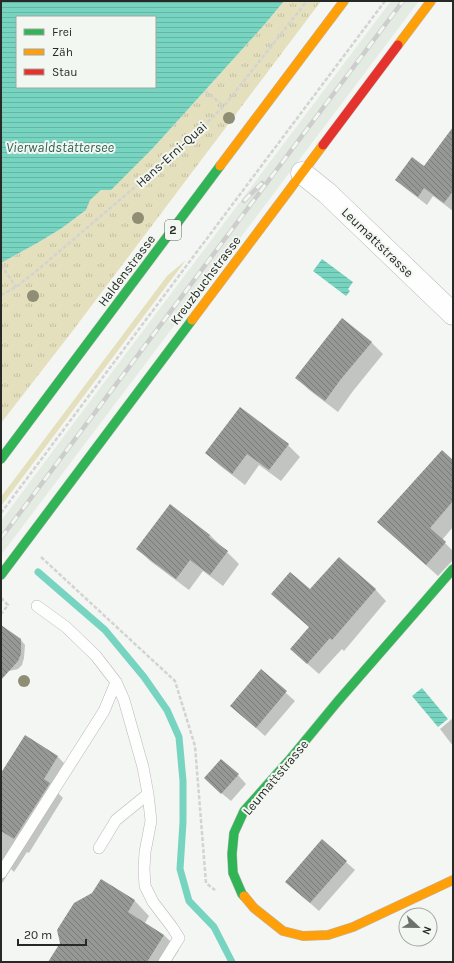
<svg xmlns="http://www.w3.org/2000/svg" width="454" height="963" font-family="Karla,sans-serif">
<defs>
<pattern id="park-tufts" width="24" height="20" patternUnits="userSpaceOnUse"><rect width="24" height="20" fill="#e4dfbc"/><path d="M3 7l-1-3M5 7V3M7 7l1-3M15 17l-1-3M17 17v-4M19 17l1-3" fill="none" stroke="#c4bfa1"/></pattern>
<pattern id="water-rules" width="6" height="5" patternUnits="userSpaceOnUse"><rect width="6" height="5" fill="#76d4c0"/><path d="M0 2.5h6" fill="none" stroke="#66b6a5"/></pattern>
<pattern id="building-back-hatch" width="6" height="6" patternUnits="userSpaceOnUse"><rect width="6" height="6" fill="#969895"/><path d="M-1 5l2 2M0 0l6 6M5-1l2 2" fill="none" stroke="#7a7c79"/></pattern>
</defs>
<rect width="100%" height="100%" fill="#f3f6f2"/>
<path fill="#e4ebe2" d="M 391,1 L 419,1 L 1,555 L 1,521 L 67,432 Z"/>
<path fill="#e4dfbc" d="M 186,260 L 1,506 L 1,497 L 167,276 Z"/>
<path fill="url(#park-tufts)" d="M 284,1 L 321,1 L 71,333 L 1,423 L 1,263 L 39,242 L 62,228 L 86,210 L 89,200 L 153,148 L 265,24 Z"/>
<path fill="url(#water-rules)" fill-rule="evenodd" d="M 1,1 L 284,1 L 265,24 L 153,148 L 111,190 L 101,190 L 90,200 L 86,210 L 62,228 L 39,242 L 1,263 ZM 17,17 L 155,17 L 155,87 L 17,87 Z
M 322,259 L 353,282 L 348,289 L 350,291 L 346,296 L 313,271 Z
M 422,688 L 448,719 L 438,727 L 412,696 Z"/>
<path fill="#0003" d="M 453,129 L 453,211 L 433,196 L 427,205 L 405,188 L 396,180 L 424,167 Z
M 371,342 L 383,354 L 353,391 L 338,412 L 309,390 L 297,378 Z
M 288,445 L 300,457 L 281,481 L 259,465 L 245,485 L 219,465 L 206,453 Z
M 453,461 L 453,527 L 442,540 L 453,551 L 453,560 L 438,576 L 391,534 L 379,522 Z
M 170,505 L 210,535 L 239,564 L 223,586 L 203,571 L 189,590 L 150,561 L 138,549 Z
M 375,589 L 386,601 L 344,651 L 342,649 L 319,674 L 303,660 L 310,628 L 310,591 Z
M 1,634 L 21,640 L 25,645 L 24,658 L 22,665 L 18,669 L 9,671 L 1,666 Z
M 261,671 L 295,701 L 265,736 L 240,714 Z
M 453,718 L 453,746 L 440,729 Z
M 25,736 L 58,757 L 72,771 L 58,793 L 63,798 L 29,853 L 27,852 L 14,872 L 11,869 L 1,885 L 1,775 Z
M 238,775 L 246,784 L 231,801 L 214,787 Z
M 322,841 L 355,870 L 319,911 L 295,890 Z
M 102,880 L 135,901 L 149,916 L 145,923 L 164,935 L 179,950 L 171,962 L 49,962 Z"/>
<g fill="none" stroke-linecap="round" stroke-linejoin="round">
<path stroke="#76d4c0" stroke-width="7" d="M 38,572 L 105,630 L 144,677 L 167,710 L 179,737 L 183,781 L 183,822 L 180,869 L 189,901 L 214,927 L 232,962"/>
</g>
<path fill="url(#building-back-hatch)" d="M 453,127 L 453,191 L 444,203 L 424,188 L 418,197 L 395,180 L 412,157 L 424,166 Z
M 342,318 L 372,342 L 341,379 L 325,401 L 295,378 Z
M 240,407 L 289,444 L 269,470 L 247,454 L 232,474 L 205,453 Z
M 442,450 L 453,460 L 453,501 L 430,528 L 446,542 L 426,565 L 377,522 Z
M 170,504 L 210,535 L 209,537 L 228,551 L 210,575 L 190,560 L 176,579 L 136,549 Z
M 339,557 L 376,589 L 332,640 L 330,638 L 307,664 L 290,649 L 309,627 L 271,594 L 290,572 L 310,589 Z
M 1,625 L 21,639 L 21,654 L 18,661 L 1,680 Z
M 261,669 L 287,691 L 256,728 L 230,706 Z
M 25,735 L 58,756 L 44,779 L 50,783 L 14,839 L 1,831 L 1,773 Z
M 221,759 L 239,774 L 221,794 L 204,778 Z
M 322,839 L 347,861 L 310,903 L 285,882 Z
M 101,879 L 135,900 L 128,912 L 164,935 L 147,962 L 48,962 L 60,943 L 57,930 L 74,903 L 92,893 Z"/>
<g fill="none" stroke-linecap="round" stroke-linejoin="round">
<g stroke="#b8bab7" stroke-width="12">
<path id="lane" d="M 37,606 L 66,627 L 96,656 L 116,682 L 124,700 L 143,767 L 148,794 L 151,821 L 145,852 L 144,869 L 145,886 L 153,902 L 172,927 L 179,938 L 164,962
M 99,848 L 116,820 L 148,794
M 1,873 L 104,711 L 116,682"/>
</g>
<g stroke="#b8bab7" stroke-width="23">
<path id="street" d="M 302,173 L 327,193 L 453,314"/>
</g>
<g stroke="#b8bab7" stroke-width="10">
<path id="fast" d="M 1,459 L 220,166
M 1,575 L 192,320
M 244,896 L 242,894 L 233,873 L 232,854 L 234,833 L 244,811 L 291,758 L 338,701 L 453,569"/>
</g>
<g stroke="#b8bab7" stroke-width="10">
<path id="slow" d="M 398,45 L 431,1
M 220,166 L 344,1
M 192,320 L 323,145
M 244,896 L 254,908 L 283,931 L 303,936 L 328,935 L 353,927 L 453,880"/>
</g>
<g stroke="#b8bab7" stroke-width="10">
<path id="jam" d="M 323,145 L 398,45"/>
</g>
<path stroke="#d2d3d2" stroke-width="2.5" stroke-dasharray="4 2" stroke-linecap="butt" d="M 205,91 L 224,106
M 1,265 L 16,287
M 1,295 L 16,287 L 34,273 L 183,146 L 224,106 L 307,1
M 1,513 L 385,1
M 41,557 L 175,681 L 195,746 L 206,883 L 215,890
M 1,598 L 8,605 L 1,614"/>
<use href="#lane" stroke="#fdfefd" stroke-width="11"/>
<use href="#street" stroke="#fdfefd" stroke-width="22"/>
<use href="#fast" stroke="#30b455" stroke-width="9"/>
<use href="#slow" stroke="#ff9f0a" stroke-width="9"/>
<use href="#jam" stroke="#e5322d" stroke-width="9"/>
<g stroke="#cdcdcd" stroke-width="4.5">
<path id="rail" d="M 244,201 L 262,183
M 1,538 L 403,1"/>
</g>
<use href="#rail" stroke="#f2f7f1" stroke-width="3" stroke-dasharray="9" stroke-linecap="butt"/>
</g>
<g fill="#8f8d74">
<circle cx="229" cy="118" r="6"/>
<circle cx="138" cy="218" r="6"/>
<circle cx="33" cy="296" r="6"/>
<circle cx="24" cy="681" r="6"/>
</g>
<g text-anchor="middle" stroke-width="4" stroke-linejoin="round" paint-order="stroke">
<rect fill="#f2f7f1" stroke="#646763" stroke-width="1" x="165" y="220" width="16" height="20" rx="3"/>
<g font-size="12" font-weight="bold" fill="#272926">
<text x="173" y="234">2</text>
</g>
<g font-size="13" fill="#272926" stroke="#f2f7f1">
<text transform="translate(171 154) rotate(-42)" y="5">Hans-Erni-Quai</text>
<text transform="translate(378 242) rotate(44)" y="5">Leumattstrasse</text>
<text transform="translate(126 270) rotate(-53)" y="5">Haldenstrasse</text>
<text transform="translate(205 280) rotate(-53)" y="5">Kreuzbuchstrasse</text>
<text transform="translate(275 777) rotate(-50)" y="5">Leumattstrasse</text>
</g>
<g font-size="14" font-style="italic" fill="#2e6357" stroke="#f2f7f1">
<text x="60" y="152">Vierwaldstättersee</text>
</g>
</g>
<rect width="454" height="963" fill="none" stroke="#272926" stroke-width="4"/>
<rect x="16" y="16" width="140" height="72" fill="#f2f7f1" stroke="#a1a5a0"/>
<rect x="24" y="29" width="20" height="6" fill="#30b455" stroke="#a1a5a0"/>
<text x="52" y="36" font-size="12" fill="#272926">Frei</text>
<rect x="24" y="49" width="20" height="6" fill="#ff9f0a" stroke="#a1a5a0"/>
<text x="52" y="56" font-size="12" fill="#272926">Zäh</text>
<rect x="24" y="69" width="20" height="6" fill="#e5322d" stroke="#a1a5a0"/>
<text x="52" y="76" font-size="12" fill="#272926">Stau</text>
<g transform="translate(418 927) rotate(112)"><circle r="19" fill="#f2f7f1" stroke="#a1a5a0"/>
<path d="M0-3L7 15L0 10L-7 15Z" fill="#6e716d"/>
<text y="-6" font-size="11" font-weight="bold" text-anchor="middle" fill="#272926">N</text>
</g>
<path d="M18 939v6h68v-6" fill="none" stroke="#272926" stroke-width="2"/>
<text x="24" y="939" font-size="12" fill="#272926" stroke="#f2f7f1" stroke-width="3" paint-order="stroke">20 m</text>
</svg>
